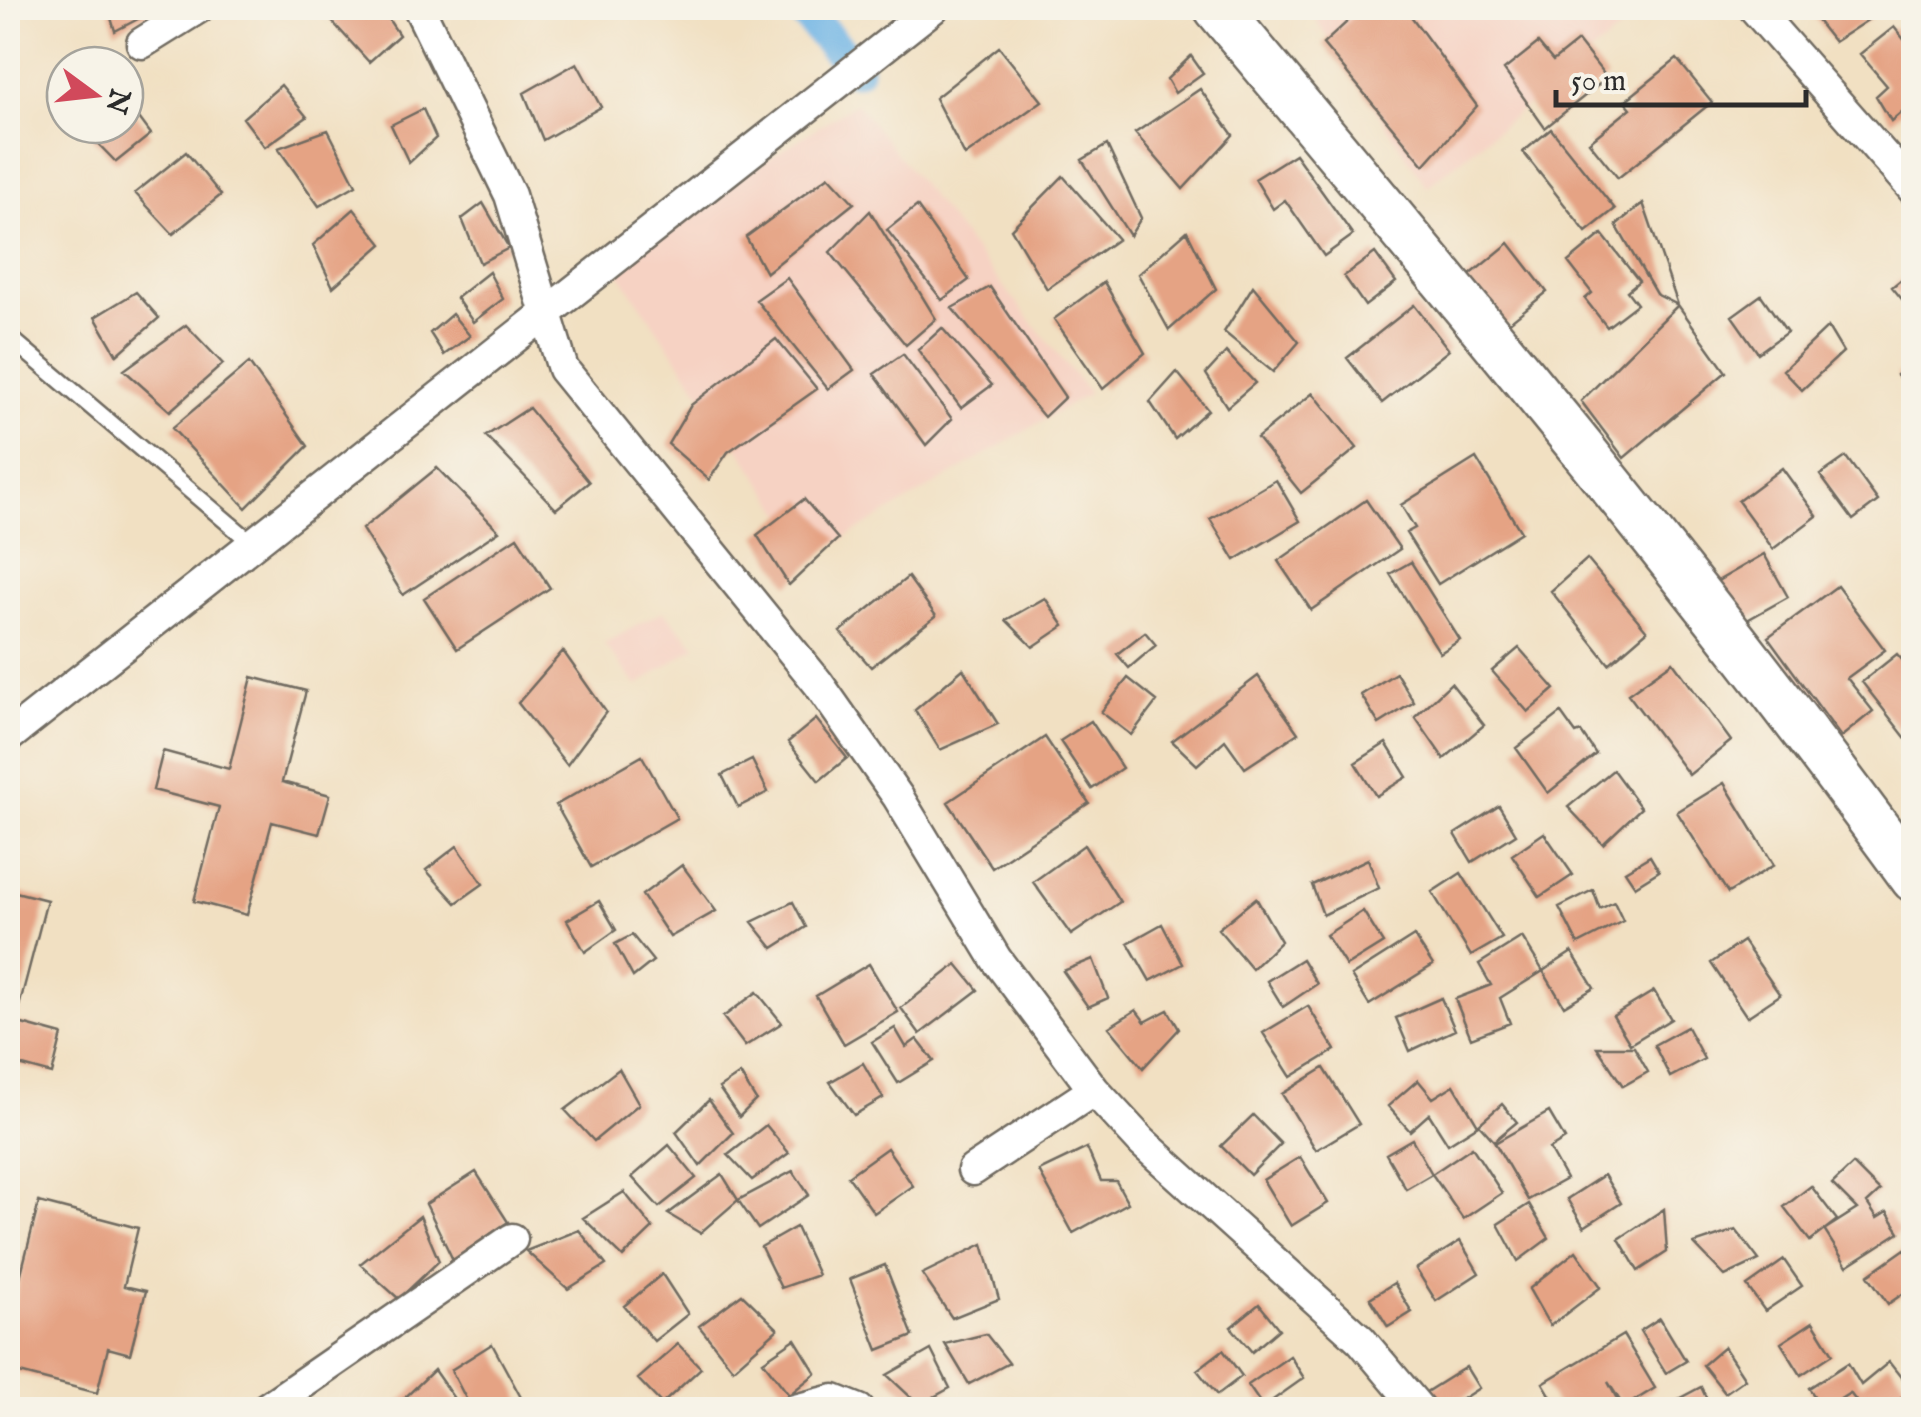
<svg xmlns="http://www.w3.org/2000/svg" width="1921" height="1417" font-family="'IM FELL English',serif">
<rect width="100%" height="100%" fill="#f7f3e8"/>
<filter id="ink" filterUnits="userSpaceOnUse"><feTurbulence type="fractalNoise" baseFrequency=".01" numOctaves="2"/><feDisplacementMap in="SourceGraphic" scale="20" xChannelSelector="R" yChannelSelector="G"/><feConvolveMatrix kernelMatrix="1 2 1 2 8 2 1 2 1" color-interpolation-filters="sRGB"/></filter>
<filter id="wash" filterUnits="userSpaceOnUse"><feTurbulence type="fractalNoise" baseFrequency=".0048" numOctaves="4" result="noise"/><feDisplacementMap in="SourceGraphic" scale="40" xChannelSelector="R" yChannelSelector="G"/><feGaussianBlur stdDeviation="2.25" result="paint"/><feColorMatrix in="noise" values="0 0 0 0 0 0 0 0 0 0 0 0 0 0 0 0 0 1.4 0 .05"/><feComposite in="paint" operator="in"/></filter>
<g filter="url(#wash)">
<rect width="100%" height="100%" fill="#f1e0c2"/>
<path fill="#f6d2c3" d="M 1320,8 L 1647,8 L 1427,187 L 1312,14 Z
M 856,103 L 1089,393 L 813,557 L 610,260 Z
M 663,611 L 696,646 L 637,686 L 604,644 Z"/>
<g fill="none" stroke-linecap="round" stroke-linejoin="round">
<path stroke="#6eb4e5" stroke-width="35" d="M 801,8 L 855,69"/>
</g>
<g id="blocks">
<path fill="#e5a384" d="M 108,8 L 159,8 L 115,31 Z
M 348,8 L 381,8 L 399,35 L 369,62 L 330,19 Z
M 1362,8 L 1405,8 L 1477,106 L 1424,165 L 1323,44 Z
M 1807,8 L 1886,8 L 1834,42 Z
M 1894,27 L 1914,52 L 1914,110 L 1910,105 L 1891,121 L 1876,96 L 1887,86 L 1860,54 Z
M 1578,41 L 1607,78 L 1545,128 L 1504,70 L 1538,43 L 1553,61 Z
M 999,47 L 1042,101 L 965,156 L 935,98 Z
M 1191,56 L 1203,73 L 1175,93 L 1167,79 Z
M 1677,59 L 1712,102 L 1618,178 L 1589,142 L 1631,108 L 1625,101 Z
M 577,63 L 601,107 L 543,140 L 524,93 Z
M 281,85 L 307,117 L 265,147 L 243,118 Z
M 1200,89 L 1233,135 L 1183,189 L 1135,133 Z
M 125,99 L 151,134 L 116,162 L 80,125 L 125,125 Z
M 423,109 L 436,138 L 409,163 L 391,125 Z
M 1551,129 L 1615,209 L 1586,232 L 1523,152 Z
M 328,130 L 356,185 L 319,206 L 278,148 Z
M 1107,145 L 1141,218 L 1130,236 L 1082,160 Z
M 186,152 L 221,195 L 173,234 L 135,193 Z
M 1295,154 L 1353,235 L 1324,256 L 1285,200 L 1273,209 L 1255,179 Z
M 829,176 L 854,203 L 766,273 L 746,237 Z
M 1063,176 L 1118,239 L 1047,289 L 1011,229 Z
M 483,203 L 509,248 L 480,263 L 462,219 Z
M 1643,203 L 1678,305 L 1656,294 L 1616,225 Z
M 917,206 L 969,280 L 942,300 L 887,230 Z
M 354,209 L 382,244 L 333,287 L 313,245 Z
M 870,211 L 936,319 L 906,345 L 830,252 Z
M 1187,231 L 1216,289 L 1169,330 L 1138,274 Z
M 1602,234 L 1639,281 L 1627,291 L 1637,304 L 1607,327 L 1585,299 L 1592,293 L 1568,262 Z
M 1509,243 L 1547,292 L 1502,328 L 1464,280 Z
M 1375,253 L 1396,282 L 1365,306 L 1344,276 Z
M 1914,269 L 1914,314 L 1892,287 Z
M 489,272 L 503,299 L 473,322 L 456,298 Z
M 787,278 L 854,370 L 828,389 L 756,300 Z
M 1104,282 L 1145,353 L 1103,389 L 1054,319 Z
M 1253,286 L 1299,342 L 1273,372 L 1224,332 Z
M 990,287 L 1065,397 L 1044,417 L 952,308 Z
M 136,292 L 159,318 L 117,355 L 95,317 Z
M 1761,295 L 1787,332 L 1758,353 L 1732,316 Z
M 1414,305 L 1449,350 L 1382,403 L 1347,358 Z
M 1678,305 L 1726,372 L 1624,458 L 1581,401 Z
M 452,314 L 470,336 L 444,355 L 430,333 Z
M 186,325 L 223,364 L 170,411 L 124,370 Z
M 1828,327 L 1843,352 L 1802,390 L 1783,370 Z
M 942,328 L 992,385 L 961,408 L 918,350 Z
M 776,339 L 817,389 L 728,452 L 709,480 L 668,444 L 691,405 Z
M 1226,352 L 1255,383 L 1227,407 L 1206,374 Z
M 903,354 L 952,419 L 926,445 L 874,374 Z
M 1914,362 L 1914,397 L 1897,375 Z
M 249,363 L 308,446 L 246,508 L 172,428 Z
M 1177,372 L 1208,410 L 1175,439 L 1150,402 Z
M 1313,393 L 1357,448 L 1301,493 L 1257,438 Z
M 529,408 L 589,482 L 556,509 L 486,436 Z
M 1846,457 L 1878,501 L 1853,520 L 1820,475 Z
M 1476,458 L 1521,532 L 1438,584 L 1406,533 L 1415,528 L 1401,505 Z
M 437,468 L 499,531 L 403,595 L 362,529 Z
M 1782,468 L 1817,516 L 1773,549 L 1738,501 Z
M 1276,480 L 1300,521 L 1235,560 L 1210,519 Z
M 804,499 L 838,539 L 789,585 L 757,535 Z
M 1366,500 L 1400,549 L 1311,610 L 1278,561 Z
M 517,537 L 550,588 L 457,649 L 424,598 Z
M 1764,554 L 1788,597 L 1740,624 L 1716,582 Z
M 1587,559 L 1647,631 L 1609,664 L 1551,591 Z
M 1411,562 L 1460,640 L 1440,653 L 1390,574 Z
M 908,577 L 936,616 L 871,667 L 840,632 Z
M 1837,586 L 1885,650 L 1847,678 L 1873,711 L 1841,737 L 1768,637 Z
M 1045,598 L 1064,626 L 1033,647 L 1006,620 Z
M 1145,632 L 1156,645 L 1129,668 L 1117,654 Z
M 1519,648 L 1555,689 L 1528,712 L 1492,671 Z
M 563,651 L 606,712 L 567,765 L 518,703 Z
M 1897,654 L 1914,674 L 1914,736 L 1908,741 L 1862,682 Z
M 1673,662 L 1731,741 L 1689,775 L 1628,694 Z
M 963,669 L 998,724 L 940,750 L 915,710 Z
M 1396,673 L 1414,702 L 1379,724 L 1361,695 Z
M 1258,676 L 1298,733 L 1245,768 L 1225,740 L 1197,765 L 1172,741 Z
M 252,677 L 306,691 L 282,782 L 330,795 L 319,834 L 272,822 L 247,915 L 194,901 L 219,807 L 153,790 L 163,751 L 229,769 Z
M 1128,678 L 1157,701 L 1131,735 L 1101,712 Z
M 1451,683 L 1484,725 L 1444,759 L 1415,717 Z
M 1561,713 L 1576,734 L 1581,732 L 1596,754 L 1548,793 L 1516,748 Z
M 816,719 L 847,758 L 819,781 L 788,742 Z
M 1091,721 L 1122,768 L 1092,789 L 1060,741 Z
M 1045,737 L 1089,803 L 992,868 L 948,802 Z
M 1386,743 L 1407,777 L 1376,796 L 1355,763 Z
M 642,756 L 677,818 L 591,867 L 556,805 Z
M 752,760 L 768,792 L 738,807 L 722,775 Z
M 1613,770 L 1641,808 L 1603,844 L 1568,807 Z
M 1724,783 L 1774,865 L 1728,893 L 1677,812 Z
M 1499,806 L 1516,834 L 1472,862 L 1455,834 Z
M 1544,833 L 1573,875 L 1540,897 L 1512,855 Z
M 1084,845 L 1120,902 L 1071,935 L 1033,882 Z
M 457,846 L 483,884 L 456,903 L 426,870 Z
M 1650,856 L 1659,871 L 1635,886 L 1625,871 Z
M 1368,859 L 1379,888 L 1323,915 L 1312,885 Z
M 682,865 L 716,911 L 670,937 L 642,895 Z
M 1461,873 L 1502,938 L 1471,956 L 1432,892 Z
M 8,890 L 47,900 L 15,1022 L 62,1035 L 52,1074 L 8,1062 Z
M 1593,890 L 1600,909 L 1614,902 L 1623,921 L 1578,944 L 1559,907 Z
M 1256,898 L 1281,941 L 1252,969 L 1218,929 Z
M 599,901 L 616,930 L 585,952 L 567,920 Z
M 793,902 L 806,927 L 773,948 L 752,922 Z
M 1363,911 L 1383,943 L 1346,966 L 1326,935 Z
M 1162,924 L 1183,964 L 1150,981 L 1128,943 Z
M 632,935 L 653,961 L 633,977 L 615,944 Z
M 1414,936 L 1433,965 L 1369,1005 L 1351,976 Z
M 1522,937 L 1543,971 L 1500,998 L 1510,1023 L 1471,1038 L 1455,999 L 1491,985 L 1479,964 Z
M 1743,941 L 1780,995 L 1747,1017 L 1711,963 Z
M 1572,952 L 1594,988 L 1564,1006 L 1543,971 Z
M 1093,959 L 1108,998 L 1088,1007 L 1063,971 Z
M 1302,959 L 1317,984 L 1283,1007 L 1267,981 Z
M 869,964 L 898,1012 L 844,1044 L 816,996 Z
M 957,964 L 978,990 L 920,1034 L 901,1008 Z
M 1654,991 L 1671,1019 L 1630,1044 L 1613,1016 Z
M 757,992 L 782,1023 L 745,1046 L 723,1017 Z
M 1441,998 L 1455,1030 L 1410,1051 L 1396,1018 Z
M 1308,1006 L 1335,1050 L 1291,1077 L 1263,1033 Z
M 1136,1010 L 1145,1022 L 1168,1010 L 1179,1029 L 1143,1068 L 1109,1027 Z
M 1687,1027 L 1704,1059 L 1670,1077 L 1654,1045 Z
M 895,1028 L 906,1047 L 917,1039 L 934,1061 L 898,1083 L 872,1042 Z
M 1597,1047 L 1634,1047 L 1648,1072 L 1623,1086 Z
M 863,1063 L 883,1098 L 854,1115 L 830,1082 Z
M 1324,1068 L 1359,1124 L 1316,1150 L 1282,1094 Z
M 619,1069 L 639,1104 L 594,1141 L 565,1110 Z
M 740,1074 L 756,1100 L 739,1117 L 719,1088 Z
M 1418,1080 L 1433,1098 L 1454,1085 L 1478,1125 L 1448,1144 L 1429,1114 L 1410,1131 L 1388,1106 Z
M 709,1100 L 733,1133 L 700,1166 L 676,1132 Z
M 1502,1104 L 1517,1122 L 1494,1141 L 1479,1124 Z
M 1549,1112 L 1565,1139 L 1549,1149 L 1566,1179 L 1528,1200 L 1495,1143 Z
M 1253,1115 L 1281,1144 L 1250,1175 L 1221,1146 Z
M 766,1125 L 789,1153 L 752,1180 L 728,1155 Z
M 1412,1139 L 1432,1174 L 1472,1147 L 1502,1193 L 1463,1219 L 1432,1174 L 1406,1189 L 1386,1154 Z
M 669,1145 L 696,1178 L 659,1207 L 632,1177 Z
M 887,1148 L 913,1186 L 874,1213 L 848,1176 Z
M 1087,1148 L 1101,1181 L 1116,1181 L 1128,1203 L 1073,1233 L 1039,1171 Z
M 1300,1157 L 1328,1203 L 1291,1226 L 1263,1180 Z
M 1853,1164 L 1880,1191 L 1867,1203 L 1877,1218 L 1887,1212 L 1900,1232 L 1847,1266 L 1824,1230 L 1857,1209 L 1832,1184 Z
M 793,1171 L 809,1195 L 758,1229 L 738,1200 L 700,1233 L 668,1214 L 722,1174 L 738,1200 Z
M 476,1172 L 508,1222 L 453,1260 L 426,1204 Z
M 1604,1175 L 1621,1203 L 1584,1227 L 1567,1199 Z
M 1811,1186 L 1837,1220 L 1810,1241 L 1784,1207 Z
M 624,1192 L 653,1228 L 623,1257 L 583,1218 Z
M 39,1202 L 138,1228 L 124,1286 L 146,1291 L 130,1354 L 108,1348 L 97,1393 L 8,1370 L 8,1325 Z
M 1529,1204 L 1549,1238 L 1518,1261 L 1498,1224 Z
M 1664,1209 L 1667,1252 L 1638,1271 L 1619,1239 Z
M 420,1216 L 439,1261 L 399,1299 L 360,1264 Z
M 796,1227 L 818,1275 L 781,1288 L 761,1247 Z
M 579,1230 L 606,1265 L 568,1289 L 526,1251 Z
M 1736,1230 L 1759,1260 L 1725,1276 L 1694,1244 Z
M 1460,1241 L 1479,1273 L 1436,1301 L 1416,1269 Z
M 983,1244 L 999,1299 L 952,1318 L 922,1274 Z
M 1905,1249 L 1914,1262 L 1914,1286 L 1888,1304 L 1868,1275 Z
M 1576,1251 L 1601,1287 L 1550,1326 L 1529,1289 Z
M 1784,1260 L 1802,1286 L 1765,1311 L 1747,1286 Z
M 885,1265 L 913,1336 L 878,1350 L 850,1279 Z
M 662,1274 L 688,1314 L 654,1341 L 624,1306 Z
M 1394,1283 L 1412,1312 L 1388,1327 L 1370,1298 Z
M 742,1294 L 778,1329 L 733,1369 L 699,1326 Z
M 1259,1304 L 1279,1329 L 1252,1352 L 1231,1327 Z
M 1660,1318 L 1686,1361 L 1666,1373 L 1640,1331 Z
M 1813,1322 L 1833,1354 L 1801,1375 L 1781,1343 Z
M 986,1334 L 1009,1363 L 969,1384 L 945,1344 Z
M 1623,1335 L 1655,1388 L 1624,1407 L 1608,1382 L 1618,1401 L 1603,1410 L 1559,1410 L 1543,1383 Z
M 795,1339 L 816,1373 L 789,1395 L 763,1361 Z
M 492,1344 L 524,1403 L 505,1410 L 472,1410 L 451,1370 Z
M 678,1344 L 701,1368 L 662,1404 L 638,1379 Z
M 1724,1347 L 1745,1379 L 1725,1393 L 1703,1365 Z
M 931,1350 L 950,1388 L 919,1405 L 887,1375 Z
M 1223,1350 L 1242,1376 L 1217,1395 L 1197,1370 Z
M 1290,1356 L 1304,1378 L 1263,1407 L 1248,1385 Z
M 1889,1362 L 1911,1390 L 1887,1410 L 1863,1410 L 1850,1393 L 1823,1410 L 1809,1388 L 1848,1363 L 1861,1385 Z
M 1466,1367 L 1479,1388 L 1445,1410 L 1433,1410 L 1423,1394 Z
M 434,1370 L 462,1410 L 392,1410 Z
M 1701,1387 L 1712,1410 L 1670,1410 L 1667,1405 Z"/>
</g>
</g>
<g filter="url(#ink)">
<use href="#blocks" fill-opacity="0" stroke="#706a60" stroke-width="2.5"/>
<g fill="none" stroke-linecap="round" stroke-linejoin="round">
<g stroke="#706a60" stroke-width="20">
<path id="lane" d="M 8,336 L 252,543"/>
</g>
<g stroke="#706a60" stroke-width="35">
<path id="street" d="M 419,8 L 510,195 L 563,369 L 818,683 L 898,797 L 996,959 L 1094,1090 L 1142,1142 L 1361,1340 L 1420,1410
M 1754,8 L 1914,190
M 142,43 L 198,8
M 8,737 L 933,8
M 973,1170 L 1094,1090
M 264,1410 L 512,1239
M 795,1410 L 834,1400 L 859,1410"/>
</g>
<g stroke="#706a60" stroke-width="50">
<path id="primary" d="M 1217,8 C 1455,293 1695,578 1914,879"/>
</g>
<use href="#lane" stroke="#fff" stroke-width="15"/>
<use href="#street" stroke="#fff" stroke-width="30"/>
<use href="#primary" stroke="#fff" stroke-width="45"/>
</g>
</g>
<rect width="1921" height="1417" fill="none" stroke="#f7f3e8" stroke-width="40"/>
<g transform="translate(95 95) rotate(105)"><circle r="48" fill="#f7f3e8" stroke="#a5a39c" stroke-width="2.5"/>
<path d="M0-8L18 38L0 25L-18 38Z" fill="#d1495b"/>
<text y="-15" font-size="28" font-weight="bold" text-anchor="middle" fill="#2b2b2b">N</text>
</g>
<path d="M1556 90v15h250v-15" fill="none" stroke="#2b2b2b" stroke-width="5"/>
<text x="1571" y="90" font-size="30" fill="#2b2b2b" stroke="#f7f3e8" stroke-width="8" paint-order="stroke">50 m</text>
</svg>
